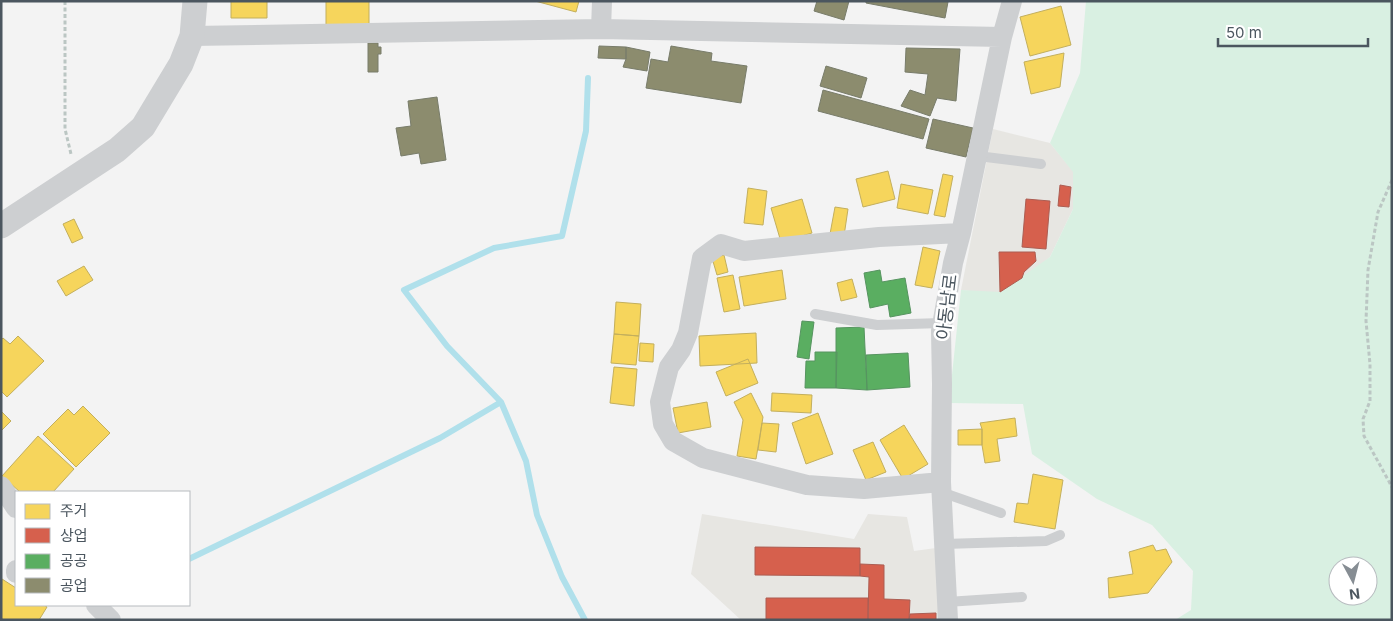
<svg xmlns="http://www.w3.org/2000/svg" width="1393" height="621" font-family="Inter,'Noto Sans KR',sans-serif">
<rect width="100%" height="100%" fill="#f3f3f3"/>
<path fill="#e7e6e2" d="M 993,129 L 1050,143 L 1073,171 L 1073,209 L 1050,257 L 1007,295 L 961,290 Z
M 702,514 L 854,539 L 868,514 L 907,517 L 914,551 L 936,548 L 940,620 L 741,620 L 691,574 Z"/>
<path fill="#d9f0e2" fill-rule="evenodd" d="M 1086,1 L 1392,1 L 1392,620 L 1175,620 L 1191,610 L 1193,571 L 1152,525 L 1097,499 L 1032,454 L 1023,404 L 949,403 L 961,290 L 1000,292 L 1050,257 L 1073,209 L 1073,172 L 1050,143 L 1080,73 ZM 1338,566 L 1368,566 L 1368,596 L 1338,596 Z"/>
<path fill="#f6d55c" stroke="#c3af5d" d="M 231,1 L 267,1 L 267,18 L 231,18 Z
M 326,1 L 369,1 L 369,25 L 326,25 Z
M 535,1 L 579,1 L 576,12 Z
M 1061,6 L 1071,45 L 1030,56 L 1020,17 Z
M 1064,53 L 1060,87 L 1031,94 L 1024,62 Z
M 888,171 L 895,199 L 863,207 L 856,179 Z
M 943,174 L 953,176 L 945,217 L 934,215 Z
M 901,184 L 933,190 L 928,214 L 897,208 Z
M 748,188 L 767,191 L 763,225 L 744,223 Z
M 802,199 L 812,233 L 781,242 L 771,208 Z
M 835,207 L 848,209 L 844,236 L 830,234 Z
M 74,219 L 83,238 L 72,243 L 63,224 Z
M 923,247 L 940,251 L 932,288 L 915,285 Z
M 724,255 L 728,272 L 717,275 L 712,258 Z
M 84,266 L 93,280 L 66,296 L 57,281 Z
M 782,270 L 786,299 L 744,306 L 739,277 Z
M 733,275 L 740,309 L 724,312 L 717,278 Z
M 852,279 L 857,297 L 841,301 L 837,283 Z
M 616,302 L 641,304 L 639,336 L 614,334 Z
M 756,333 L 757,363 L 700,366 L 699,336 Z
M 614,334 L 639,336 L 636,365 L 611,363 Z
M 18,336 L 44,361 L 7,397 L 1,391 L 1,340 L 3,338 L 10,344 Z
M 640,343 L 654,344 L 653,362 L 639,361 Z
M 748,359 L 758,383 L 726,396 L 716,372 Z
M 614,367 L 637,369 L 634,406 L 610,403 Z
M 751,393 L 763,417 L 756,459 L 737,456 L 743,420 L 734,402 Z
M 772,393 L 812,395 L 811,413 L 771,411 Z
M 707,402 L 711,427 L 678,433 L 673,408 Z
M 83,406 L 110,433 L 76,467 L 43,434 L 68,409 L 74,415 Z
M 1,411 L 11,421 L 1,431 Z
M 818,413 L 833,454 L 806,464 L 792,423 Z
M 1015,418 L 1017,436 L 997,439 L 1000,461 L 985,463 L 982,445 L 982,429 L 980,423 Z
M 762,423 L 779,424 L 776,452 L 758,450 Z
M 904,425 L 928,464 L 903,479 L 880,440 Z
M 982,429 L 982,445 L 958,445 L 958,430 Z
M 38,436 L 74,469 L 53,492 L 20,492 L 2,476 Z
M 873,442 L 886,472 L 866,480 L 853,450 Z
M 1033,474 L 1063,480 L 1055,529 L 1014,522 L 1017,503 L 1028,504 Z
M 1153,545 L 1156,551 L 1166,549 L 1172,562 L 1148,593 L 1109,598 L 1108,578 L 1133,574 L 1129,552 Z
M 2,579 L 16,588 L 16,605 L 44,605 L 47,607 L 39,620 L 4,620 L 1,618 Z"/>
<path fill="#d6604d" stroke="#ac5d52" d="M 1060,185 L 1071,187 L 1069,207 L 1058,206 Z
M 1026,199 L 1050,201 L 1046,249 L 1022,247 Z
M 999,252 L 1035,252 L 1036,261 L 1024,272 L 1022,278 L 1000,292 Z
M 755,547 L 860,548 L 860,576 L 755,575 Z
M 860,564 L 884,565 L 884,599 L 910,600 L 909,620 L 868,620 L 869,577 L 860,576 Z
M 766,598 L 868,598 L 868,620 L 766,620 Z
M 936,613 L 936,620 L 909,620 L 910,614 Z"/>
<path fill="#5aae61" stroke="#569460" d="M 880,270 L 882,282 L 905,278 L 911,313 L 890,317 L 888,304 L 870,308 L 864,273 Z
M 802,321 L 814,322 L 809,359 L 797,357 Z
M 864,327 L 867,390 L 836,388 L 836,328 Z
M 815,352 L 837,352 L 836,388 L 805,388 L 806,361 L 815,361 Z
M 908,353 L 910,387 L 867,390 L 866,355 Z"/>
<path fill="#8c8c6e" stroke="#787c6a" d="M 817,1 L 849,1 L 844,20 L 814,11 Z
M 866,1 L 947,1 L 948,2 L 945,18 L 866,3 Z
M 368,43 L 378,43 L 378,47 L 381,47 L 381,54 L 378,54 L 378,72 L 368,72 Z
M 599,46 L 626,47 L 626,59 L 598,58 Z
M 671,46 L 712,53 L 711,61 L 747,66 L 741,103 L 646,88 L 651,59 L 668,62 Z
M 626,47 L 650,52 L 647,71 L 623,67 L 626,59 Z
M 906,48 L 960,49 L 956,101 L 937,98 L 930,116 L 901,106 L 910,90 L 925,95 L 928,74 L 905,72 Z
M 826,66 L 867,78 L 861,98 L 820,86 Z
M 823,90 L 929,119 L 923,139 L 818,111 Z
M 437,97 L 446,160 L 421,164 L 419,153 L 401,156 L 396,128 L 411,126 L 408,101 Z
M 933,119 L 973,128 L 966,157 L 926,148 Z"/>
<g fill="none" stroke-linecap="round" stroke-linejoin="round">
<path stroke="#b0e0eb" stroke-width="6" d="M 189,559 L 440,438 L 501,402
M 585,620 L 562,577 L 537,515 L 526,461 L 501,402 L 447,346 L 404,290 L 494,248 L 562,236 L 586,131 L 588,78"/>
<path stroke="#bbc6c3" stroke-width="3" stroke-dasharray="4 2.5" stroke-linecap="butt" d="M 65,1 L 65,129 L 71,154
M 1392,180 L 1378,212 L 1368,270 L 1366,321 L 1370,364 L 1370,401 L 1363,419 L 1364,436 L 1392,487"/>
<path stroke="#cdcfd1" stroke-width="10" d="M 978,156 L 1041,164
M 815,314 L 877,325 L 942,323
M 941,492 L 1001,513
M 944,544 L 1046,541 L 1060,535
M 947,602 L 1022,597"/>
<path stroke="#cdcfd1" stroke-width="20" d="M 601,29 L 602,1
M 192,36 L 601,29 L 1002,37
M 941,482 L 864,489 L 807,485 L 703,458 L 673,441 L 663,424 L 660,402 L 669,367 L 681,350 L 688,333 L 702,258 L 721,244 L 744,251 L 879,237 L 961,233
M 1,486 L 16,508
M 16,570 L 16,573
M 96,605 L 111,620
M 948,620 L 941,482 L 942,384 L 941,331 L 953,263 L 961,233 L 1002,37 L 1012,1"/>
<path stroke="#cdcfd1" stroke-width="25" d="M 1,226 L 117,150 L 143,127 L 181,64 L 192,36 L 195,1"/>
</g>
<g text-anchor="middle" stroke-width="5" stroke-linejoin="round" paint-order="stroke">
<g font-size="18" fill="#4b565f" stroke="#fff">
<text transform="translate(947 307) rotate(-83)" y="6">아동남로</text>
</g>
</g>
<rect width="1393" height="621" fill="none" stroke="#4b565f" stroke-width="5"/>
<rect x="15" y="491" width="175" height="115" fill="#ffffff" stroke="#b7bbbf"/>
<rect x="25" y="504" width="25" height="15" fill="#f6d55c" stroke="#b7bbbf"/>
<text x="60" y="516" font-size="15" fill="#4b565f">주거</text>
<rect x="25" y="528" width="25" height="15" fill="#d6604d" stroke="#b7bbbf"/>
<text x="60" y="541" font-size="15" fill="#4b565f">상업</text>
<rect x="25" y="554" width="25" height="15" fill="#5aae61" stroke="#b7bbbf"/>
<text x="60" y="566" font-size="15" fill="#4b565f">공공</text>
<rect x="25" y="578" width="25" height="15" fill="#8c8c6e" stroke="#b7bbbf"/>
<text x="60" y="591" font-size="15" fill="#4b565f">공업</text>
<g transform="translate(1353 581) rotate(173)"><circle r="24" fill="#ffffff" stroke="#b7bbbf"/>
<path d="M0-4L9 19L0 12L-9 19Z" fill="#868d93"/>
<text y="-8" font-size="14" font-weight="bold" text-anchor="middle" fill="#4b565f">N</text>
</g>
<path d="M1218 38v8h150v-8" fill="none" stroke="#4b565f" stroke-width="2.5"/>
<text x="1226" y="38" font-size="15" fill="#4b565f" stroke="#ffffff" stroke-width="4" paint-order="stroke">50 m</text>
</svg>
